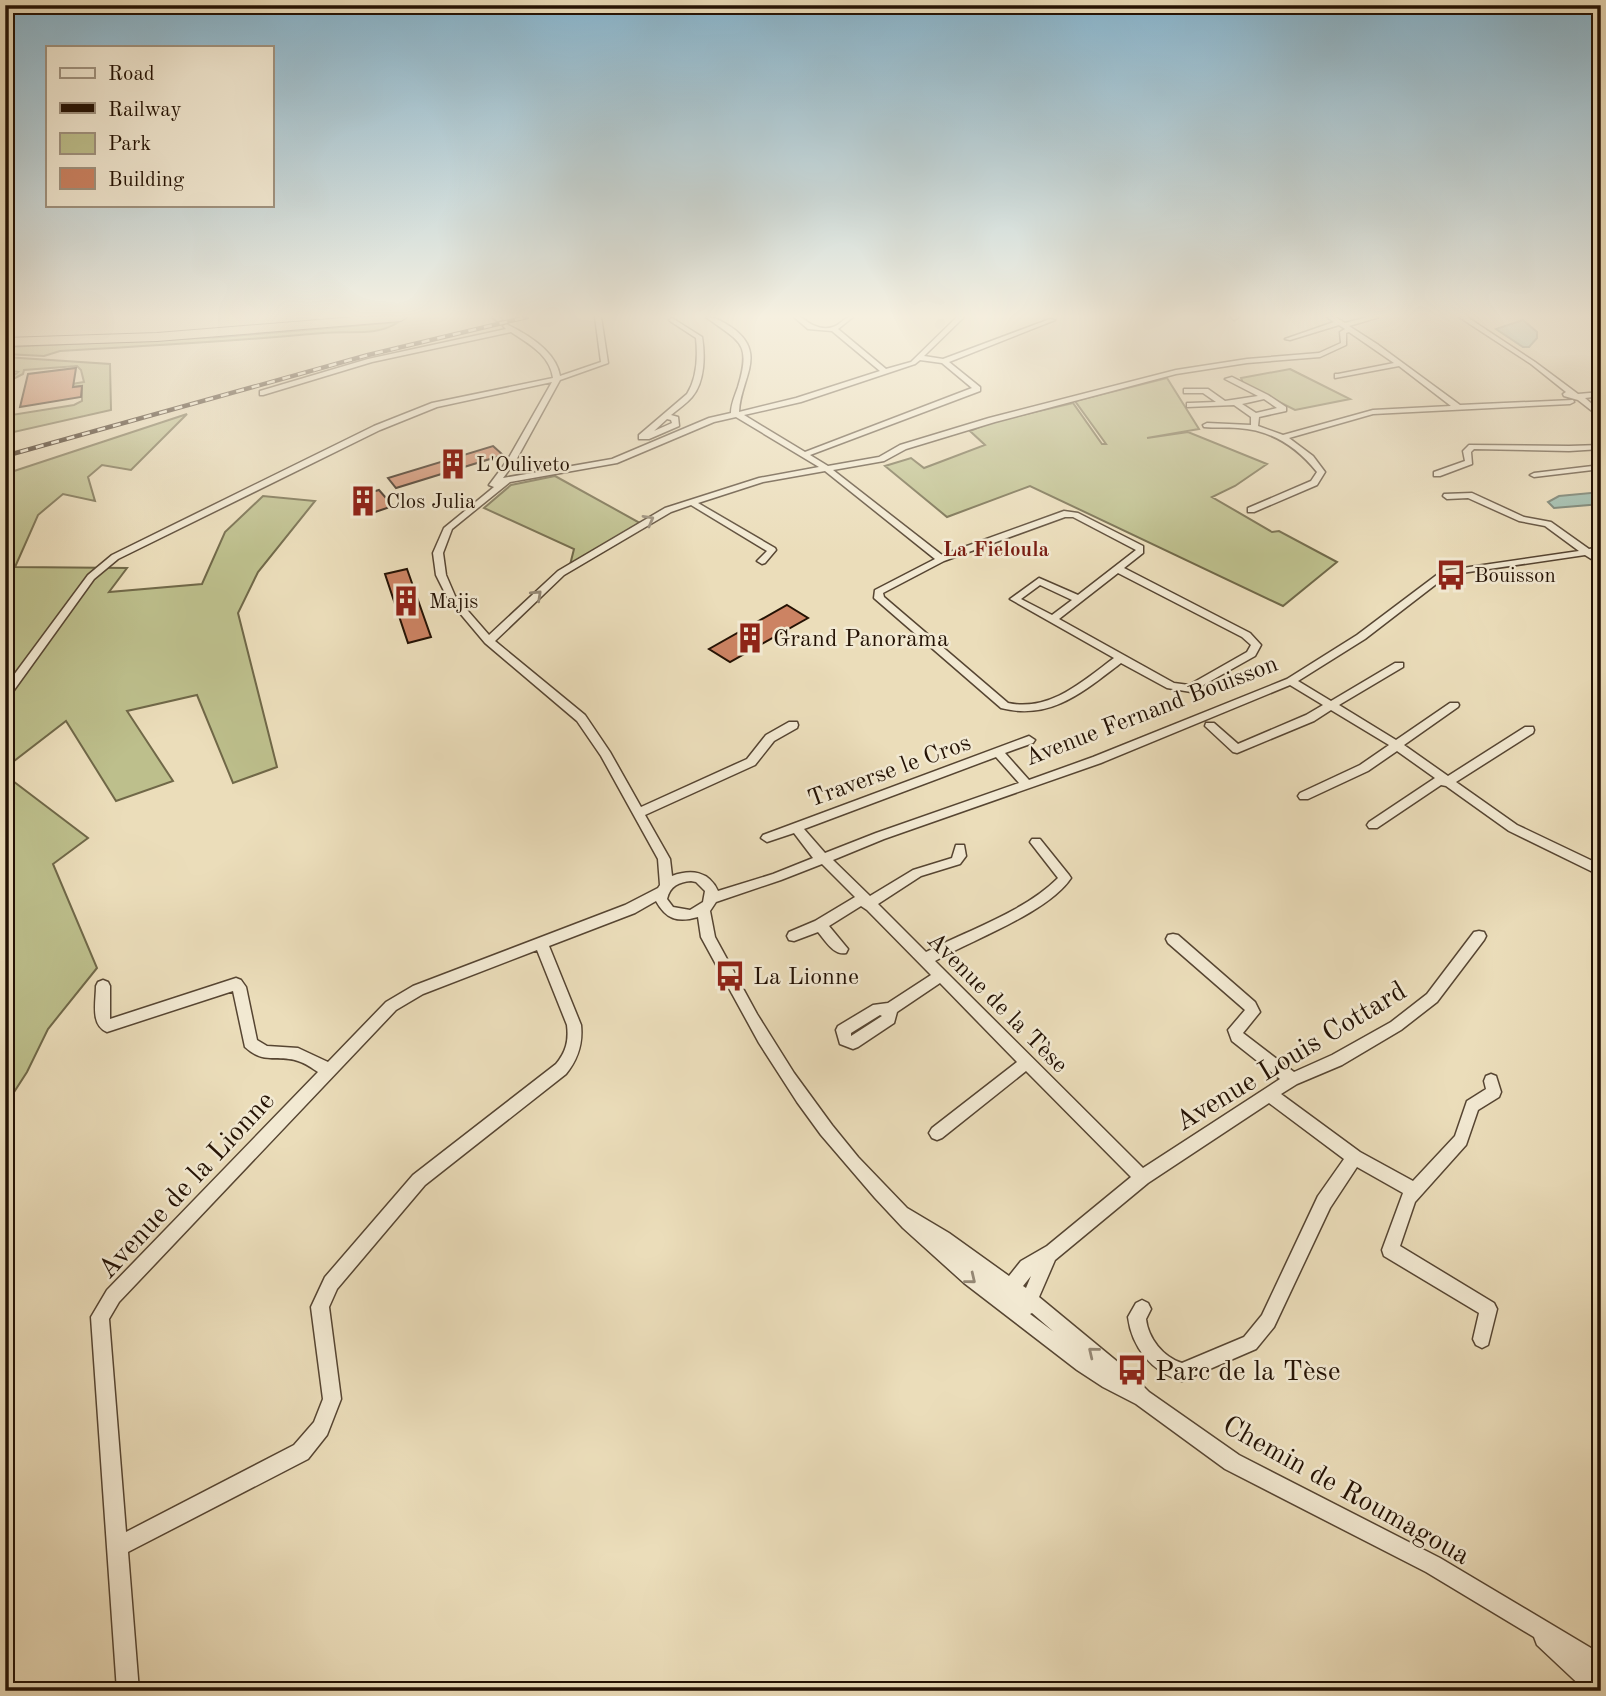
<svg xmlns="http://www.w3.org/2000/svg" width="1606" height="1696" font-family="'Old Standard TT',serif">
<rect width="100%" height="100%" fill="#ebddba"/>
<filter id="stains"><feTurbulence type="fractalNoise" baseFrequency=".00286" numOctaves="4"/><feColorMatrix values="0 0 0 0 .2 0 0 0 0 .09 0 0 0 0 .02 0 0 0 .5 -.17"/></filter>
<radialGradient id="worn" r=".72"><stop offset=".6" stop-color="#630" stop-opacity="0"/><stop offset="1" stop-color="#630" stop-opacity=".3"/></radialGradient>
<path fill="#bdbf8c" stroke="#706848" stroke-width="2" d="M 399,322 C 375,337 352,330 323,333 C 236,341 148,346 60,351 L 44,356 L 5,354 L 5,347 L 221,337 Z
M 5,357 L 110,364 L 111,410 L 14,432 L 11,429 L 5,430 L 5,416 L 74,405 L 82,401 L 82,386 L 65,388 L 66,385 L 84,382 L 81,370 L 77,366 L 24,370 L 23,374 L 5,383 L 18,372 L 5,370 Z
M 1290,369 L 1350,399 L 1295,410 L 1243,383 L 1241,378 Z
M 1167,378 L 1199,429 L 1147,438 L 1188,432 L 1267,464 L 1235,486 L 1212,497 L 1272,532 L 1279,531 L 1337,562 L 1283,606 L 1030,486 L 947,517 L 885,466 L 911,458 L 924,468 L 985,445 L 970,431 L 992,422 L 1073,403 L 1102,444 L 1106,444 L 1075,401 Z
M 187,414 L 131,470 L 102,465 L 88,477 L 95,501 L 63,494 L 38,515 L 15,567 L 127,568 L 109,592 L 202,584 L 225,532 L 263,496 L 315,501 L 258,572 L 238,613 L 277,767 L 233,783 L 197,695 L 127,711 L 173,781 L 116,801 L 66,721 L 5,768 L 5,474 Z
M 555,476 L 640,523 L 570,565 L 574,549 L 484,508 L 511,485 Z
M 5,775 L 88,838 L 53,864 L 97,968 L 48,1029 L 27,1072 L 5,1106 Z"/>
<path fill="#98bcaf" stroke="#6a786b" stroke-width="2" d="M 1523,320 L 1537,332 L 1537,338 L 1529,347 L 1523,347 L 1496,329 Z
M 1601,492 L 1601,504 L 1554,508 L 1548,502 L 1559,496 Z"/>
<path fill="#cc8363" stroke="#241204" stroke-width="2" d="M 76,368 L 73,387 L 82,386 L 81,397 L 20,407 L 28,374 Z
M 493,446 L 503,455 L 396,488 L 388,478 Z
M 379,490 L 393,506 L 372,513 L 358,496 Z
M 407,569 L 431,637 L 408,643 L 385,574 Z
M 787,605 L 808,618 L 730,662 L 709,649 Z"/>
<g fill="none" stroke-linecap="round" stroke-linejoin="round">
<g stroke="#564532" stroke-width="3">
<path id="minor" d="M 492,317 L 499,317 L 502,320 L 497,321 Z
M 595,317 L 601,317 L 608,363 L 560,380 L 515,462 L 503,478 L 612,459 L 709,418 L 731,413 C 731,404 735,396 738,387 C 752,341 739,342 706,317 C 716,317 723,322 731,327 C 769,353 740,379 739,412 L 796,398 L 880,371 L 832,331 L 808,329 L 794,317 L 801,317 C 809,324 821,331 833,327 C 842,324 843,317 853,317 L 838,329 L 886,369 L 911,362 L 957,317 L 964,317 L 924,356 L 943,359 L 1050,319 L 1055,320 L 949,362 L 980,387 L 980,391 L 810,455 L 828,466 L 879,457 L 900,445 L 989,418 L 1176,370 L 1247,359 L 1319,353 L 1341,343 L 1340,332 L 1345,329 L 1339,325 L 1290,340 L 1285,339 L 1334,322 L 1327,317 L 1335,317 L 1345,323 L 1368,317 L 1379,317 L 1349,326 L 1377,344 L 1460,405 L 1573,400 L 1574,402 L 1570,404 L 1373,414 L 1289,438 L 1313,456 L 1325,472 L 1317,485 L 1254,512 L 1248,512 L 1248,508 L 1311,481 L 1317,472 C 1296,446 1271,430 1238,428 C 1226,427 1215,428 1204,427 L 1203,425 L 1207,423 L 1251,425 L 1251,417 L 1234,405 L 1187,407 L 1187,403 L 1190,403 L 1216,402 L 1203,393 L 1184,393 L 1184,389 L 1208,389 L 1225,401 L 1258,396 L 1225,379 L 1232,377 L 1268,395 L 1286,407 L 1286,411 L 1259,417 L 1258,426 L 1283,435 L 1373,410 L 1451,406 L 1399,366 L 1335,378 L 1335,374 L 1338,374 L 1394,363 L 1349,332 L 1346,333 L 1346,345 L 1320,357 L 1247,363 L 1176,374 L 995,422 L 906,449 L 884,461 L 833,470 L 942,555 L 1064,511 L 1078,513 L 1143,546 L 1143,553 L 1124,568 L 1250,633 L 1261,645 L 1255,656 L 1191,692 L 1167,688 L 1121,663 C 1084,691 1051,721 1001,708 L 874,598 L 875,590 L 935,559 L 825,471 L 763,482 L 698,503 L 775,548 L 776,550 L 765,563 L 762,564 L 757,561 L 767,551 L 691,505 L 671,512 L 564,575 L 495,641 L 585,715 L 610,752 L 641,807 L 747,759 L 766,735 L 789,722 L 797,722 L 798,725 L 797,728 L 774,741 L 755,765 L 645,815 L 670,859 L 672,876 C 691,869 709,871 718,891 L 773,874 L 813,858 L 794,833 L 767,842 L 761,838 L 763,835 L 1029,736 L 1035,740 L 1033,743 L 1005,753 L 1029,780 L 1093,757 L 1287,679 L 1357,635 L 1442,571 L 1579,551 L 1545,526 L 1519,521 L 1468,498 L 1447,499 L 1443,496 L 1444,494 L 1472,493 L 1524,517 L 1551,522 L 1589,549 L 1601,547 L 1601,553 L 1595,554 L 1601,558 L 1601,565 L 1585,555 L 1448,575 L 1365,639 L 1298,681 L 1331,701 L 1395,663 L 1403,663 L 1403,667 L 1339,705 L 1396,740 L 1450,703 L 1458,703 L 1459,705 L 1458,707 L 1404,745 L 1448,776 L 1525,727 L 1533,727 L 1534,730 L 1533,733 L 1456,782 L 1517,825 L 1601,865 L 1601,876 L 1509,831 L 1446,786 L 1441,785 L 1377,828 L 1369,828 L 1367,825 L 1369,822 L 1435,778 L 1397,751 L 1368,771 L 1308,799 L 1300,799 L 1298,796 L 1300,793 L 1360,765 L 1389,745 L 1331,710 L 1314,721 L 1237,753 L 1233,752 L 1205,726 L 1206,723 L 1214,723 L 1238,744 L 1306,715 L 1323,705 L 1290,685 L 1101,763 L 884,839 L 833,860 L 870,896 L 913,870 L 952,858 L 956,845 L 964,845 L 966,856 L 960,864 L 921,876 L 878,904 L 926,952 C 968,930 1024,912 1058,878 L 1030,842 L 1032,839 L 1040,839 L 1069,875 L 1071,878 C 1049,912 972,940 935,961 L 1143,1168 L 1280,1079 L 1232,1041 L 1228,1030 L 1245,1010 L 1168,943 L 1166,939 L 1168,935 L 1173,934 L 1178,935 L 1255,1002 L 1260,1012 L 1243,1033 L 1294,1072 L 1332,1055 L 1391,1022 L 1427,994 L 1474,932 L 1479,931 L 1484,932 L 1486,936 L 1484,940 L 1437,1002 L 1401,1030 L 1342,1065 L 1297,1084 L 1281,1094 L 1360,1152 L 1413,1181 L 1455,1136 L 1467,1101 L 1486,1089 L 1484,1081 L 1486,1076 L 1491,1074 L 1496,1076 L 1501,1092 L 1499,1097 L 1478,1110 L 1466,1145 L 1415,1202 L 1400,1246 L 1494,1303 L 1497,1309 L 1488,1345 L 1482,1348 L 1476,1345 L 1473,1339 L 1479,1313 L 1384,1256 L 1382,1250 L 1403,1193 L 1357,1167 L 1330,1208 L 1274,1327 L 1256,1349 L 1182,1381 C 1152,1372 1132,1348 1128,1317 L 1136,1303 L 1142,1300 L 1148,1303 L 1151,1309 L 1146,1319 C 1148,1338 1163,1357 1182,1363 L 1244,1337 L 1262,1315 L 1318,1196 L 1344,1159 L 1269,1103 L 1148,1183 L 1055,1260 L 1039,1297 L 1125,1368 L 1149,1392 L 1239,1455 L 1440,1558 L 1601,1654 L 1601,1691 L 1586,1691 L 1537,1645 L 1534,1637 L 1426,1572 L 1225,1469 L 1136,1404 L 1103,1387 L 1077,1370 L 964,1283 L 903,1228 L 875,1198 L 821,1135 L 797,1102 L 759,1043 L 725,981 L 701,937 L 698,917 C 677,923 666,919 656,901 L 635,913 L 549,946 L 581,1025 C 583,1044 578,1059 566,1074 L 425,1185 L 337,1289 L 329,1307 L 341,1399 L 327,1435 L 308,1459 L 128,1552 L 139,1691 L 117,1691 L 91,1317 L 107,1290 L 318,1072 C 312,1068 305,1063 298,1061 C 278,1054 264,1065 245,1047 L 233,991 L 107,1032 C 90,1025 96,1002 96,986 L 98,982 L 103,980 L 108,982 L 110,986 L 110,1019 L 236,978 L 241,980 L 246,987 L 257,1040 L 267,1046 L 298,1048 L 328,1062 L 386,1002 L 413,986 L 625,905 L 658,888 L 660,885 L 658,859 L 601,756 L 577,721 L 485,643 L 448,599 L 436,575 L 433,553 L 444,528 L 494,487 L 489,485 L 507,461 L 552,382 L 437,407 L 380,430 L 118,559 L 94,579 L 9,697 L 5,698 L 5,687 L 88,575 L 112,555 L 374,426 L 432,403 L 553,378 C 550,355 529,344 511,332 L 372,362 L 263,395 L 260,395 L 260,391 L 368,359 L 506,329 L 503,326 L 506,324 C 527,334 556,351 560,376 L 601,362 ZM 920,360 L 942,363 L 972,388 L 805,452 L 744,415 L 801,402 L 915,364 ZM 1264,399 L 1277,408 L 1256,413 L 1242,404 ZM 736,417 L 819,467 L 759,478 L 665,508 L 558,571 L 489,635 L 455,596 L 446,575 L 443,553 L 452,529 L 510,482 L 617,463 L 714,422 ZM 1065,517 L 1073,517 L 1136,550 L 1078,595 L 1039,578 L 1010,599 L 1114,658 C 1083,681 1050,712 1008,703 L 884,597 L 883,593 L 944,561 ZM 1118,573 L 1242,637 L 1251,645 L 1247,652 L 1189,685 L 1174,683 L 1059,619 ZM 1040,585 L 1072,600 L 1052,615 L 1021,599 ZM 996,757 L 1019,783 L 876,833 L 825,853 L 804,829 ZM 822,864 L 855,897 L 815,921 L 789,932 L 787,936 L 789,940 L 794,941 L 818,932 C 825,940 834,956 846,953 L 848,949 L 829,926 L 861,906 L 867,910 L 931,975 L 888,1003 L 873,1005 L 838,1026 L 836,1030 L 840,1044 L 853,1049 L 858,1047 L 894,1023 L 897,1012 L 940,983 L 1017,1062 L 932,1128 L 929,1133 L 932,1138 L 937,1140 L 942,1138 L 1026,1071 L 1131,1177 L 1047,1246 L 1021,1261 L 1009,1276 L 949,1233 L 907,1208 L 858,1157 L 832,1125 L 794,1073 L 757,1014 L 715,937 L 710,911 L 716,902 L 781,880 ZM 691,881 L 696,882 L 705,891 L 703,902 L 690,910 L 673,907 L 667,899 C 670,886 679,882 691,881 ZM 537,950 L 567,1025 C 569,1041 566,1052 556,1064 L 413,1175 L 325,1277 L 311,1307 L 323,1399 L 314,1422 L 294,1445 L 126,1532 L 109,1319 L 119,1302 L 396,1010 L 423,994 ZM 880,1015 L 882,1016 L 851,1036 L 851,1033 ZM 1031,1276 L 1026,1288 L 1023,1286 ZM 1032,1313 L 1054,1332 L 1030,1314 Z
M 1231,317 L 1239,317 L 1234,320 Z
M 1459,317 L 1467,317 L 1535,362 L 1578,394 L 1601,392 L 1601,396 L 1585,398 L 1601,412 L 1601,418 L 1578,400 L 1564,396 L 1563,394 L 1566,392 L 1531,364 Z
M 672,318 L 702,337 C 705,355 705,382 692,397 C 686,404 678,409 671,415 L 678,417 L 679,426 L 649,439 L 639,439 L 639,435 L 687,394 C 697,378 698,356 696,338 L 670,321 L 669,320 ZM 667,419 L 671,420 L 672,423 L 654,431 Z
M 5,393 L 9,393 L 9,397 L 5,397 Z
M 1469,445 L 1569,446 L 1601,445 L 1601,449 L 1569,451 L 1474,449 L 1471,452 L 1472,464 L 1440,476 L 1434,476 L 1434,472 L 1465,461 L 1463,451 Z
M 1601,465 L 1601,469 L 1534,477 L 1530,475 L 1534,473 Z
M 1601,639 L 1601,649 L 1594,649 L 1593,647 L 1597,640 Z"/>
</g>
<g stroke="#241204" stroke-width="2">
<path id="motorway" d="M 355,317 L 407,317 L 401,321 L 157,341 L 5,346 L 5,338 L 157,333 Z"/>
</g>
<use href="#minor" fill="#f2e9d2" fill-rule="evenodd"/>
<use href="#motorway" fill="#ebddba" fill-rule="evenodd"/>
<g stroke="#241204" stroke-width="4.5">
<path id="rail" d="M 5,456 L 368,355 L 527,317"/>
</g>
<use href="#rail" stroke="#f2e9d2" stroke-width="2.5" stroke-dasharray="8" stroke-linecap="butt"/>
</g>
<defs><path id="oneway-chevron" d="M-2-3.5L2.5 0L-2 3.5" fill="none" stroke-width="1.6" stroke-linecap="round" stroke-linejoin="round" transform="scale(1.75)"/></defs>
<g stroke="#958875">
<use href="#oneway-chevron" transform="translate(649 520) rotate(-29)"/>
<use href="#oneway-chevron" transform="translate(537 595) rotate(-43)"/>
<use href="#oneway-chevron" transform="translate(971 1279) rotate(39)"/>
<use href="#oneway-chevron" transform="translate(1093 1352) rotate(-141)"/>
</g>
<linearGradient id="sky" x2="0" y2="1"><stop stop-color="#88b7d1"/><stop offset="0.57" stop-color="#f6f0e0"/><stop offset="1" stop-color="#f6f0e0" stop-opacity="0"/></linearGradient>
<rect width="1606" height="555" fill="url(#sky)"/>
<defs>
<g id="building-bare" transform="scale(2.415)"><path d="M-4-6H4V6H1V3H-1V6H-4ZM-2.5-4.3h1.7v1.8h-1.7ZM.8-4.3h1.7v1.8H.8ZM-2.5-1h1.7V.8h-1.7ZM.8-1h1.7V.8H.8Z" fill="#8f2418" stroke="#f2e9d2" stroke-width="2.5" paint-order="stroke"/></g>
<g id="bus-bare" transform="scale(2.415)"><path d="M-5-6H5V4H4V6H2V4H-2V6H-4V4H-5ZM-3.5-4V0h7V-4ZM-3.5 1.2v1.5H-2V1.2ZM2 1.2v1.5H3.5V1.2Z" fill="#8f2418" stroke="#f2e9d2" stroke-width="2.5" paint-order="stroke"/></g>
</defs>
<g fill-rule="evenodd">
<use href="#building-bare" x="453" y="464"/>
<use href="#building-bare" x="363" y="501"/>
<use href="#bus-bare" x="1451" y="575"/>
<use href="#building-bare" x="406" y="601"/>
<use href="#building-bare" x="750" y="638"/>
<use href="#bus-bare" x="730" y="976"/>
<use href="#bus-bare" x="1132" y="1370"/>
</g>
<g text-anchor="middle" stroke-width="5" stroke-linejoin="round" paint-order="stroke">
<g font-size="21" fill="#241204" stroke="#f2e9d2" text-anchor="start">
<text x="476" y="471">L'Ouliveto</text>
<text x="386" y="508">Clos Julia</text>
<text x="1474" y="582">Bouisson</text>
<text x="429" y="608">Majis</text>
</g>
<g font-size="21" font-weight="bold" fill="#7a1f14" stroke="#f2e9d2">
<text x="996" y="556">La Fieloula</text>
</g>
<g font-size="24" fill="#241204" stroke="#f2e9d2" text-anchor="start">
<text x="773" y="646">Grand Panorama</text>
<text x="753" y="984">La Lionne</text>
</g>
<g font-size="24" fill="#241204" stroke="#f2e9d2">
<text transform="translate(1151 710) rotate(-21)" y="8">Avenue Fernand Bouisson</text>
<text transform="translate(889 770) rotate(-20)" y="8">Traverse le Cros</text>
<text transform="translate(998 1002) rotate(45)" y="8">Avenue de la Tèse</text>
</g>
<g font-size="28" fill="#241204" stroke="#f2e9d2">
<text transform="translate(1290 1055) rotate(-31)" y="10">Avenue Louis Cottard</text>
<text transform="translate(185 1184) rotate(-47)" y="10">Avenue de la Lionne</text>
<text transform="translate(1347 1489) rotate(29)" y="10">Chemin de Roumagoua</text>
</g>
<g font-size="28" fill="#241204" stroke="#f2e9d2" text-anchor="start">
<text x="1155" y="1380">Parc de la Tèse</text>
</g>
</g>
<rect width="1606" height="1696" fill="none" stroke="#ebddba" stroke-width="28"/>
<rect x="7" y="7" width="1592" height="1682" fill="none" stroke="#241204" stroke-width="3.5"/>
<rect x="14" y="14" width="1578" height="1668" fill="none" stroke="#241204" stroke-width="2"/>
<rect x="46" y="46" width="228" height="161" fill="#f2e9d2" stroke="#a09380" stroke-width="2"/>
<rect x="60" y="68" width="35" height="10" fill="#f2e9d2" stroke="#a09380" stroke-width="2"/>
<text x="108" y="80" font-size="21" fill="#241204">Road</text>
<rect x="60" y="103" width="35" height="10" fill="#241204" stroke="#a09380" stroke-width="2"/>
<text x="108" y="116" font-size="21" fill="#241204">Railway</text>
<rect x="60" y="133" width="35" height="21" fill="#bdbf8c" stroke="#a09380" stroke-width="2"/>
<text x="108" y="150" font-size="21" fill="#241204">Park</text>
<rect x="60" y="168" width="35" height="21" fill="#cc8363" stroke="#a09380" stroke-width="2"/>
<text x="108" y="186" font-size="21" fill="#241204">Building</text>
<rect width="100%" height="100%" filter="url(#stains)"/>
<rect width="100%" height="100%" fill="url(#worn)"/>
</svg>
